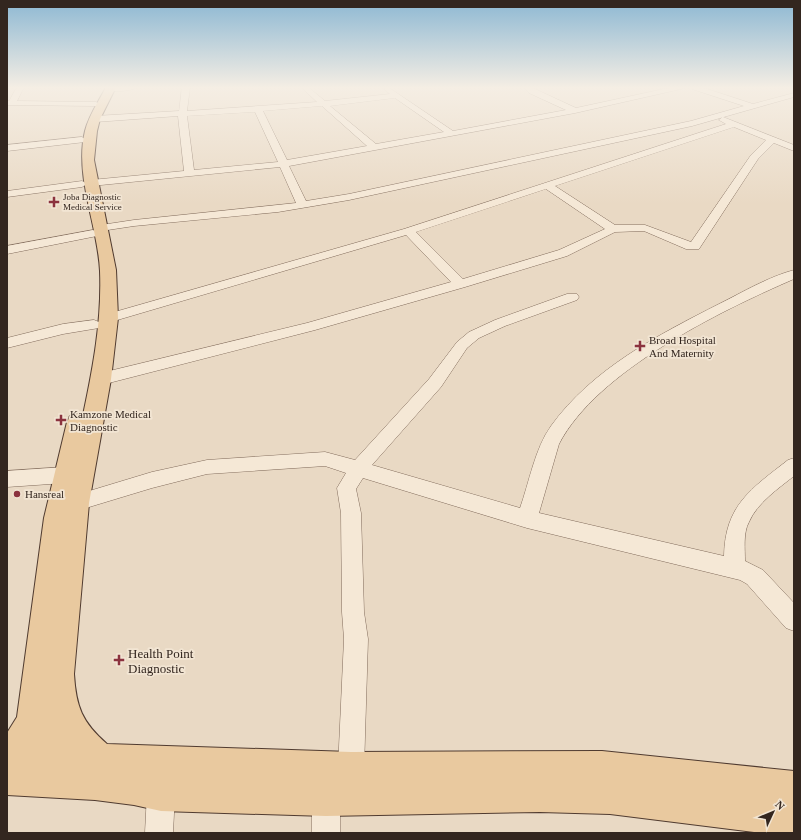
<svg xmlns="http://www.w3.org/2000/svg" width="801" height="840" font-family="Georgia,serif">
<rect width="100%" height="100%" fill="#e9d9c4"/>
<g fill="none" stroke-linecap="round" stroke-linejoin="round">
<g stroke="#826c5c" stroke-width="1">
<path id="minor" d="M 17,87 L 24,87 L 17,101 L 96,102 L 100,104 L 96,106 L 7,105 L 7,101 L 9,101 Z
M 107,87 L 138,87 C 132,91 112,93 106,89 Z
M 182,87 L 190,87 L 187,111 L 317,102 L 301,87 L 308,87 L 325,101 L 390,94 L 384,89 L 388,87 L 453,131 L 566,110 L 529,93 L 524,88 L 525,87 L 532,87 L 535,89 L 576,108 L 673,87 L 685,87 L 681,89 L 575,113 L 289,166 L 306,201 L 349,194 L 691,121 L 744,106 L 692,89 L 692,87 L 701,87 L 753,104 L 794,93 L 794,97 L 692,126 L 349,200 L 278,212 L 134,226 L 101,231 L 97,230 L 95,228 L 97,226 L 101,225 L 134,220 L 296,203 L 280,167 L 91,186 L 87,184 L 82,187 L 7,197 L 7,191 L 82,181 L 86,183 L 91,180 L 184,171 L 178,116 L 95,122 L 91,119 L 95,116 L 179,111 ZM 395,98 L 444,132 L 376,144 L 330,106 ZM 322,106 L 367,146 L 287,160 L 263,111 ZM 255,112 L 278,162 L 194,170 L 187,116 Z
M 723,117 L 794,145 L 794,151 L 774,143 L 758,159 L 699,249 L 686,249 L 644,231 L 615,232 L 567,256 L 465,287 L 315,330 L 101,385 L 95,383 L 93,379 L 95,375 L 101,373 L 307,323 L 451,282 L 406,235 L 114,321 L 109,322 L 104,321 L 102,318 L 104,315 L 404,229 L 726,124 L 719,120 ZM 734,127 L 766,140 L 751,155 L 691,242 L 645,225 L 615,225 L 555,186 ZM 546,189 L 605,229 L 559,250 L 463,279 L 416,232 Z
M 82,137 L 86,140 L 85,142 L 7,151 L 7,145 Z
M 93,230 L 97,232 L 99,234 L 97,236 L 7,254 L 7,246 Z
M 794,270 L 794,279 C 720,311 597,371 559,444 L 539,513 L 724,556 C 725,505 751,489 788,460 L 794,458 L 794,476 C 779,488 757,503 749,522 C 743,533 745,549 745,561 L 763,570 L 794,603 L 794,631 L 786,628 L 747,584 L 740,580 L 527,528 L 363,478 L 356,489 L 361,513 L 364,612 L 368,639 L 364,769 L 361,779 L 351,782 L 341,779 L 338,769 L 344,639 L 342,612 L 341,513 L 337,488 L 346,473 L 325,466 L 207,474 L 152,488 L 76,511 L 69,509 L 66,503 L 69,497 L 76,495 L 152,472 L 207,460 L 325,452 L 355,460 L 429,379 L 457,342 L 469,332 L 495,320 L 567,294 L 577,294 L 579,297 L 577,300 L 505,326 L 479,338 L 467,348 L 441,387 L 372,465 L 520,508 C 529,483 535,448 551,426 C 592,369 658,335 719,304 C 743,292 768,277 794,270 Z
M 94,320 L 99,322 L 101,325 L 99,328 L 63,334 L 7,348 L 7,338 L 63,324 Z
M 65,467 L 72,470 L 74,475 L 72,480 L 65,483 L 7,487 L 7,471 Z
M 161,779 L 171,783 L 175,793 L 173,833 L 145,833 L 147,793 L 151,783 Z
M 326,784 L 336,788 L 340,798 L 340,833 L 312,833 L 312,798 L 316,788 Z"/>
</g>
<g stroke="#503b30" stroke-width="2">
<path id="major" d="M 106,87 L 116,87 L 100,119 L 97,131 L 94,160 L 116,270 L 118,318 L 111,379 L 89,503 L 74,674 C 76,707 82,722 107,744 L 351,752 L 602,751 L 794,771 L 794,833 L 762,833 L 610,814 L 540,812 L 326,816 L 161,811 L 134,805 L 95,800 L 7,795 L 7,733 L 17,717 L 44,518 L 67,422 L 70,416 L 78,414 L 83,415 C 93,368 102,320 100,271 C 98,226 74,176 85,131 C 89,115 99,101 106,87 Z"/>
</g>
<use href="#minor" fill="#f5e8d6" fill-rule="evenodd"/>
<use href="#major" fill="#e9c99f" fill-rule="evenodd"/>
</g>
<linearGradient id="sky" x2="0" y2="1"><stop stop-color="#8db8d3"/><stop offset="0.43" stop-color="#f5eee4"/><stop offset="1" stop-color="#f5eee4" stop-opacity="0"/></linearGradient>
<rect width="801" height="204" fill="url(#sky)"/>
<g fill="#8b323e" stroke="#f2e5d3" stroke-width="1.5">
<path d="M52 196h4v4h4v4h-4v4h-4v-4h-4v-4h4z"/>
<path d="M638 340h4v4h4v4h-4v4h-4v-4h-4v-4h4z"/>
<path d="M59 414h4v4h4v4h-4v4h-4v-4h-4v-4h4z"/>
<circle cx="17" cy="494" r="4"/>
<path d="M117 654h4v4h4v4h-4v4h-4v-4h-4v-4h4z"/>
</g>
<g text-anchor="middle" stroke-width="3.5" stroke-linejoin="round" paint-order="stroke">
<g font-size="9" fill="#33261f" stroke="#f2e5d3" text-anchor="start">
<text x="63" y="200">Joba Diagnostic<tspan x="63" dy="10">Medical Service</tspan></text>
</g>
<g font-size="11" fill="#33261f" stroke="#f2e5d3" text-anchor="start">
<text x="649" y="344">Broad Hospital<tspan x="649" dy="13">And Maternity</tspan></text>
<text x="70" y="418">Kamzone Medical<tspan x="70" dy="13">Diagnostic</tspan></text>
<text x="25" y="498">Hansreal</text>
</g>
<g font-size="13" fill="#33261f" stroke="#f2e5d3" text-anchor="start">
<text x="128" y="658">Health Point<tspan x="128" dy="15">Diagnostic</tspan></text>
</g>
</g>
<rect width="801" height="840" fill="none" stroke="#33261f" stroke-width="16"/>
<g transform="translate(773 812) rotate(46)" stroke="#f2e5d3" stroke-width="3" paint-order="stroke">
<path d="M0-3L7 15L0 10L-7 15Z" fill="#33261f"/>
<text y="-6" font-size="11" font-weight="bold" text-anchor="middle" fill="#33261f">N</text>
</g>
</svg>
